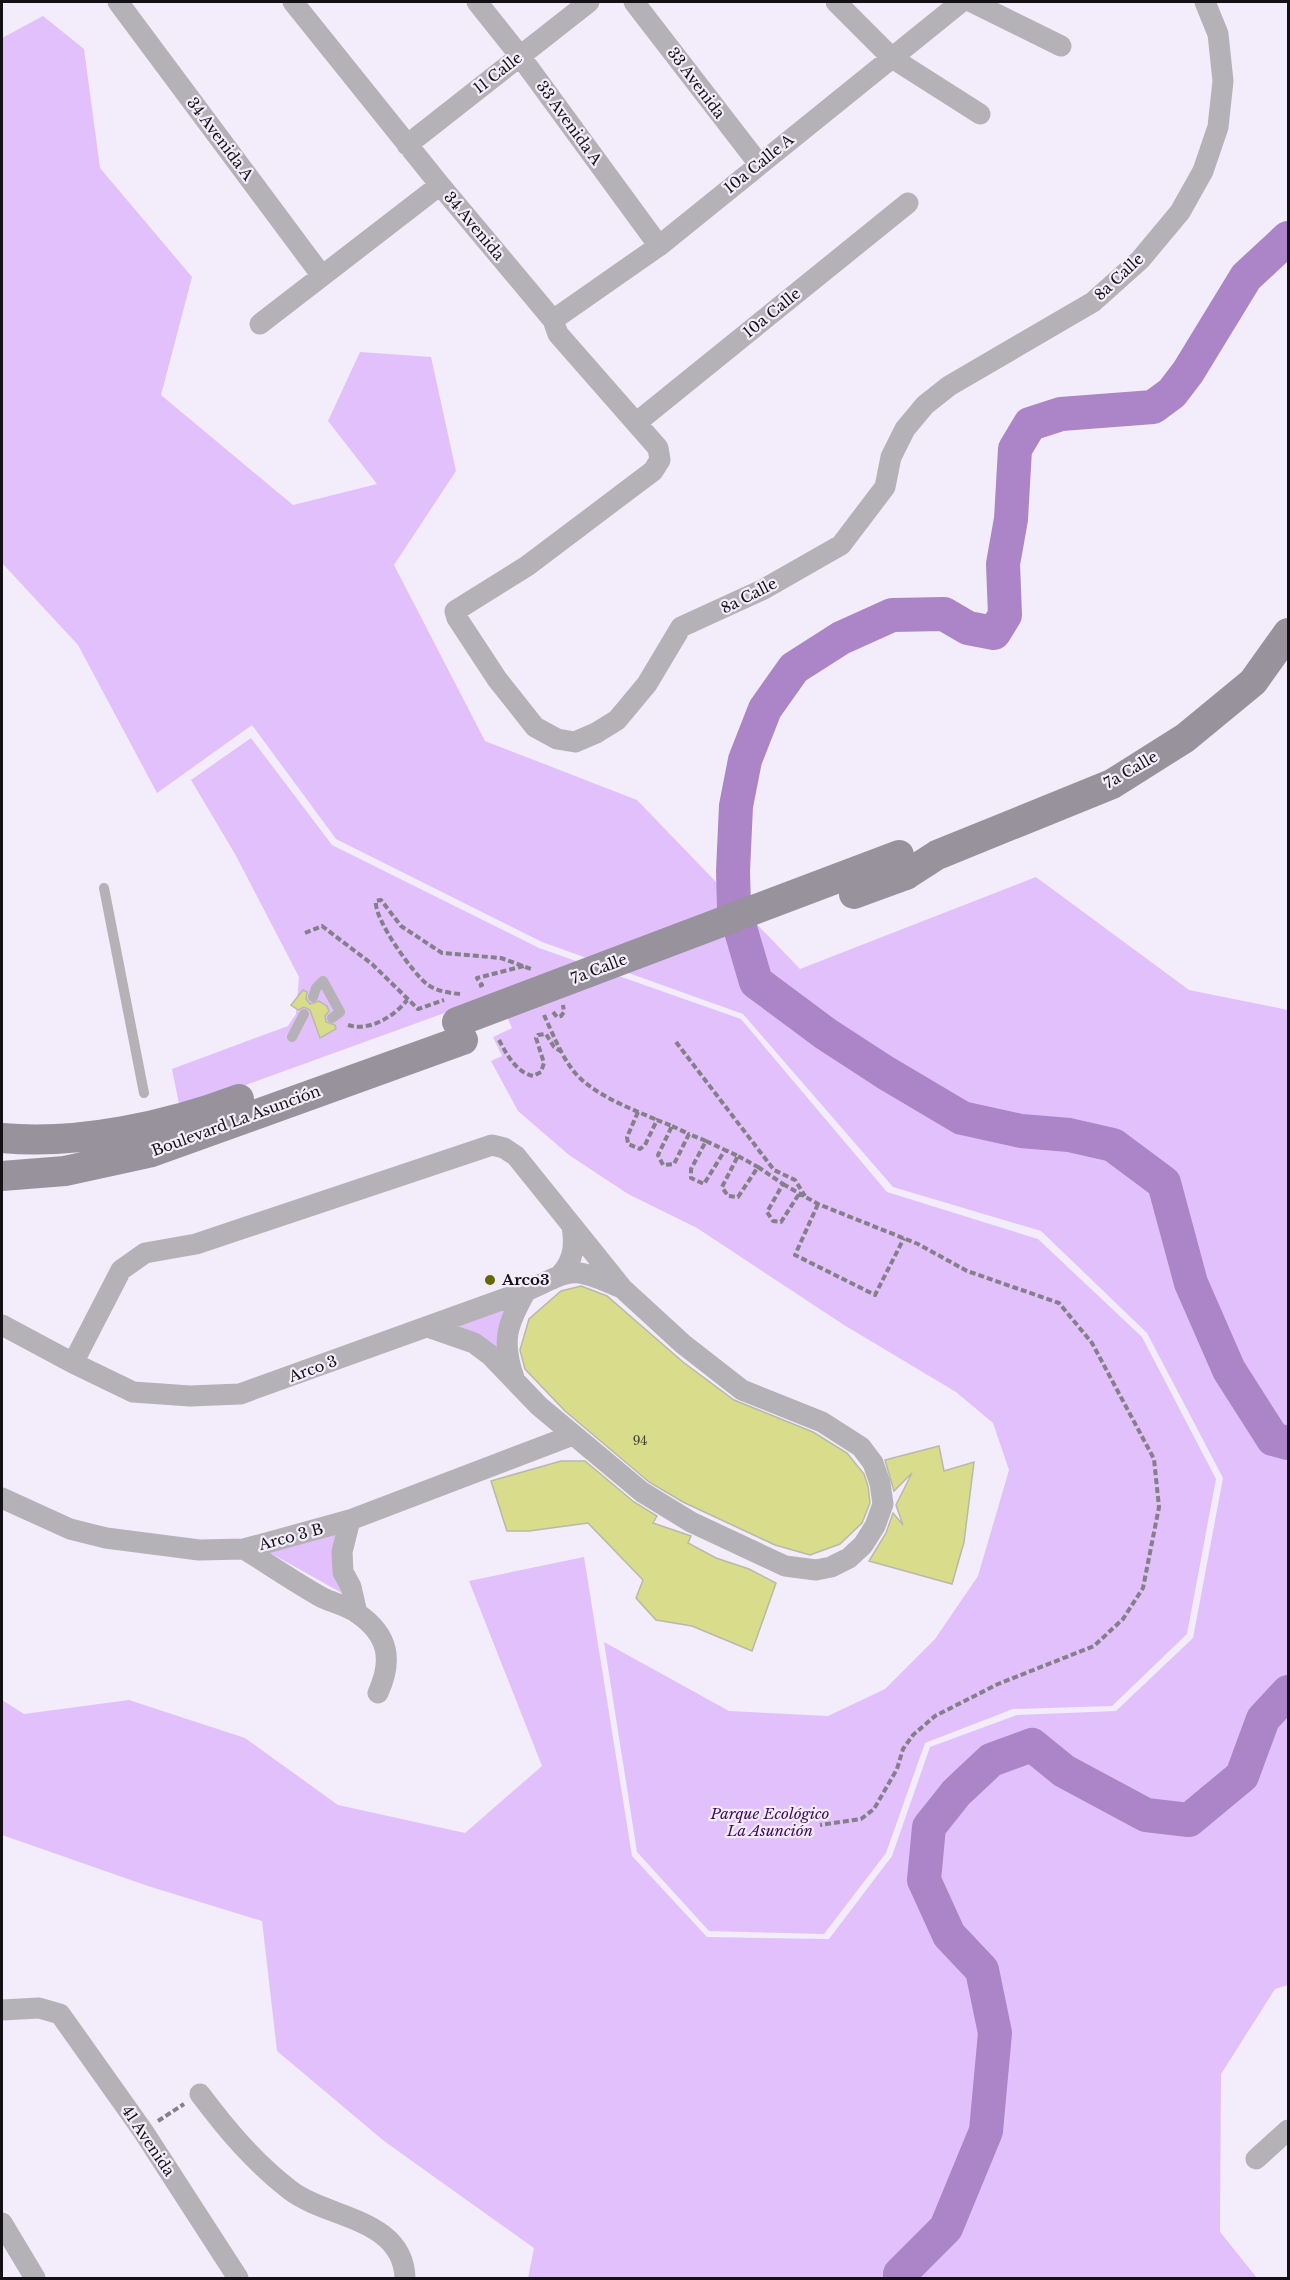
<svg xmlns="http://www.w3.org/2000/svg" width="1290" height="2280" font-family="'Libre Baskerville',serif">
<rect width="100%" height="100%" fill="#f3ecfa"/>
<path fill="#e2c0fc" d="M 43,16 L 84,49 L 100,168 L 192,277 L 161,395 L 293,505 L 377,484 L 328,421 L 360,352 L 431,357 L 456,471 L 394,565 L 485,741 L 637,800 L 800,969 L 1036,877 L 1189,990 L 1288,1010 L 1288,1985 L 1275,1989 L 1221,2074 L 1220,2232 L 1257,2278 L 528,2278 L 534,2248 L 384,2141 L 277,2051 L 262,1921 L 148,1886 L 2,1835 L 2,1700 L 24,1714 L 129,1700 L 245,1738 L 338,1805 L 465,1833 L 542,1766 L 469,1581 L 584,1557 L 632,1856 L 707,1937 L 829,1939 L 892,1856 L 930,1747 L 1017,1715 L 1116,1711 L 1193,1638 L 1223,1478 L 1147,1333 L 1041,1231 L 893,1187 L 743,1014 L 542,942 L 336,839 L 252,725 L 157,793 L 78,645 L 2,563 L 2,38 Z
M 251,738 L 332,845 L 539,948 L 741,1019 L 887,1192 L 1038,1239 L 1142,1337 L 1216,1479 L 1187,1634 L 1112,1706 L 1013,1709 L 925,1743 L 886,1853 L 824,1934 L 709,1931 L 637,1852 L 604,1642 L 729,1711 L 828,1716 L 885,1689 L 935,1639 L 978,1576 L 1009,1470 L 993,1423 L 956,1392 L 844,1325 L 697,1228 L 628,1194 L 569,1155 L 518,1111 L 491,1061 L 502,1056 L 493,1037 L 512,1028 L 497,994 L 240,1087 L 179,1104 L 172,1069 L 288,1026 L 296,1014 L 299,977 L 235,854 L 191,780 Z
M 518,1299 L 505,1363 L 439,1326 Z
M 339,1530 L 349,1597 L 265,1550 Z"/>
<g fill="none" stroke-linecap="round" stroke-linejoin="round">
<path stroke="#ab85c7" stroke-width="34" d="M 1288,238 L 1246,277 L 1188,372 L 1172,393 L 1153,407 L 1061,414 L 1030,424 L 1015,449 L 1011,519 L 1003,564 L 1005,615 L 994,633 L 968,628 L 944,614 L 892,615 L 841,638 L 794,668 L 765,709 L 745,760 L 736,806 L 733,871 L 734,907 L 756,982 L 826,1034 L 886,1073 L 962,1118 L 1021,1131 L 1069,1135 L 1113,1145 L 1164,1183 L 1191,1283 L 1229,1370 L 1273,1439 L 1288,1443
M 900,2278 L 900,2274 L 946,2228 L 986,2131 L 995,2033 L 982,1970 L 949,1935 L 924,1880 L 929,1827 L 956,1793 L 991,1760 L 1032,1745 L 1064,1771 L 1146,1815 L 1189,1820 L 1242,1776 L 1263,1719 L 1288,1692"/>
</g>
<path fill="#d9dc8a" stroke="#b8b9ab" stroke-width="1.5" d="M 303,990 L 307,992 L 306,999 L 310,1004 L 319,1001 L 327,1006 L 329,1011 L 325,1016 L 326,1022 L 335,1025 L 336,1029 L 320,1038 L 310,1010 L 304,1007 L 298,1010 L 291,1005 Z
M 581,1286 L 607,1296 L 683,1362 L 734,1400 L 813,1432 L 847,1453 L 864,1474 L 868,1486 L 870,1503 L 862,1523 L 840,1544 L 810,1555 L 775,1545 L 683,1502 L 649,1482 L 565,1411 L 525,1369 L 520,1350 L 529,1319 L 561,1291 Z
M 939,1446 L 944,1471 L 974,1462 L 964,1542 L 952,1584 L 869,1561 L 886,1533 L 893,1513 L 903,1525 L 896,1505 L 912,1473 L 894,1491 L 885,1460 Z
M 561,1461 L 585,1461 L 634,1502 L 657,1516 L 653,1523 L 691,1536 L 688,1543 L 716,1558 L 749,1569 L 776,1583 L 752,1651 L 692,1626 L 656,1620 L 636,1598 L 643,1580 L 588,1523 L 529,1531 L 507,1531 L 491,1481 Z"/>
<g fill="none" stroke-linecap="round" stroke-linejoin="round">
<path stroke="#847f88" stroke-width="4" stroke-dasharray="6 3" stroke-linecap="butt" d="M 305,933 L 322,926 L 372,964 L 418,1009 L 444,1000
M 479,986 L 482,985 L 477,978 L 524,966
M 460,994 C 449,993 437,991 428,985 C 414,975 373,918 376,901 L 381,900 L 401,926 L 442,953 L 501,958 L 531,969
M 553,1012 L 557,1017 L 561,1016 L 564,1012 L 563,1005
M 544,1015 C 554,1036 564,1064 582,1080 C 604,1099 632,1109 657,1120
M 348,1025 C 369,1032 395,1016 407,1000
M 499,1040 C 507,1055 516,1072 533,1076 L 541,1072 L 544,1063 L 536,1038 L 538,1035 L 546,1034 L 554,1047 L 562,1052
M 676,1042 L 774,1170 L 795,1180 L 805,1196
M 638,1112 L 627,1137 L 628,1144 L 640,1149 L 645,1145 L 657,1120 L 672,1126 L 658,1155 L 663,1165 L 674,1164 L 689,1134 L 706,1141 L 691,1169 L 691,1178 L 704,1184 L 725,1150 L 738,1156 L 722,1187 L 728,1196 L 738,1197 L 758,1167 L 783,1184 L 767,1212 L 773,1221 L 781,1222 L 799,1194
M 672,1126 L 689,1134
M 706,1141 L 725,1150
M 738,1156 L 758,1167
M 783,1184 L 818,1204 L 918,1244 L 967,1271 L 1059,1303 L 1092,1343 L 1154,1459 L 1159,1507 L 1143,1588 L 1123,1619 L 1094,1646 L 998,1684 L 935,1716 L 913,1735 L 903,1749 L 897,1769 L 874,1809 L 861,1819 L 820,1825
M 818,1204 L 795,1255 L 875,1295 L 904,1238
M 158,2121 L 184,2104"/>
<path stroke="#b4b1b7" stroke-width="10" d="M 104,888 L 144,1093
M 313,997 L 316,988 L 323,981 L 340,1012 L 332,1018
M 292,1037 L 304,1014"/>
<path stroke="#b4b1b7" stroke-width="21" d="M 118,2 L 322,276
M 293,2 L 440,185 L 553,320 L 558,334 L 658,448 L 660,460 L 653,471 L 527,566 L 455,611 L 457,618 L 497,679 L 535,727 L 557,739 L 575,742 L 596,733 L 617,720 L 647,684 L 681,627 L 764,589 L 841,545 L 885,487 L 891,457 L 905,429 L 925,405 L 949,386 L 1093,302 L 1140,260 L 1180,212 L 1203,171 L 1218,127 L 1223,81 L 1218,34 L 1205,2
M 477,2 L 520,56 L 659,246
M 634,2 L 759,164
M 836,2 L 892,58 L 980,114
M 972,2 L 1061,46
M 407,145 L 589,2
M 553,320 L 659,246 L 961,2
M 260,324 L 440,185
M 636,423 L 908,203
M 561,1274 C 574,1260 575,1244 572,1226
M 2,1325 L 73,1363 L 133,1392 L 190,1396 L 240,1394 L 526,1291 C 573,1270 570,1265 619,1287
M 73,1363 L 121,1270 L 145,1253 L 196,1244 L 492,1145 L 504,1148 L 516,1156 L 623,1289 L 683,1344 L 742,1390 L 822,1422 L 861,1447 L 873,1463 L 880,1483 L 883,1504 L 875,1526 L 863,1545 L 849,1558 L 831,1567 L 816,1570 L 785,1566 L 691,1522 L 642,1492 L 539,1406 L 490,1355 L 474,1343 L 428,1327
M 514,1378 C 501,1340 507,1325 526,1291
M 2,1498 L 70,1529 L 106,1538 L 199,1550 L 244,1549 L 350,1520 L 573,1435
M 350,1520 L 342,1552 L 343,1572 L 351,1587 L 357,1613
M 244,1549 C 270,1565 296,1583 323,1598 C 334,1603 347,1606 357,1613 C 389,1635 393,1660 378,1693
M 2,2010 L 39,2008 L 60,2014 L 143,2131 L 238,2278
M 200,2094 C 227,2130 254,2162 290,2190 C 328,2219 403,2218 405,2278
M 1256,2159 L 1288,2130
M 2,2223 L 35,2278"/>
<path stroke="#97929b" stroke-width="30" d="M 906,875 L 937,855 L 1112,784 L 1185,738 L 1253,682 L 1288,633
M 2,1138 C 78,1145 168,1126 239,1099
M 2,1176 L 65,1171 L 152,1152 L 463,1040"/>
<path stroke="#97929b" stroke-width="30" d="M 854,894 L 906,875
M 457,1022 L 899,855"/>
</g>
<circle fill="#666701" stroke="#f3ecfa" stroke-width="2" cx="490" cy="1280" r="6"/>
<g text-anchor="middle" stroke-width="4.5" stroke-linejoin="round" paint-order="stroke">
<g font-size="12" fill="#454433">
<text x="640" y="1445">94</text>
</g>
<g font-size="15" fill="#141116" stroke="#f3ecfa">
<text transform="translate(498 73) rotate(-38)" y="5">11 Calle</text>
<text transform="translate(696 83) rotate(53)" y="5">33 Avenida</text>
<text transform="translate(569 123) rotate(54)" y="5">33 Avenida A</text>
<text transform="translate(220 139) rotate(53)" y="5">34 Avenida A</text>
<text transform="translate(759 164) rotate(-39)" y="5">10a Calle A</text>
<text transform="translate(474 226) rotate(50)" y="5">34 Avenida</text>
<text transform="translate(1119 277) rotate(-43)" y="5">8a Calle</text>
<text transform="translate(772 313) rotate(-39)" y="5">10a Calle</text>
<text transform="translate(749 596) rotate(-27)" y="5">8a Calle</text>
<text transform="translate(1131 770) rotate(-30)" y="5">7a Calle</text>
<text transform="translate(599 969) rotate(-21)" y="5">7a Calle</text>
<text transform="translate(236 1121) rotate(-20)" y="5">Boulevard La Asunción</text>
<text transform="translate(313 1369) rotate(-20)" y="5">Arco 3</text>
<text transform="translate(291 1537) rotate(-15)" y="5">Arco 3 B</text>
<text transform="translate(148 2141) rotate(56)" y="5">41 Avenida</text>
</g>
<g font-size="15" font-weight="bold" fill="#141116" stroke="#f3ecfa" text-anchor="start">
<text x="502" y="1285">Arco3</text>
</g>
<g font-size="15" font-style="italic" fill="#410b5d" stroke="#f3ecfa">
<text x="770" y="1819">Parque Ecológico<tspan x="770" dy="17">La Asunción</tspan></text>
</g>
</g>
<rect width="1290" height="2280" fill="none" stroke="#141116" stroke-width="6"/>
</svg>
